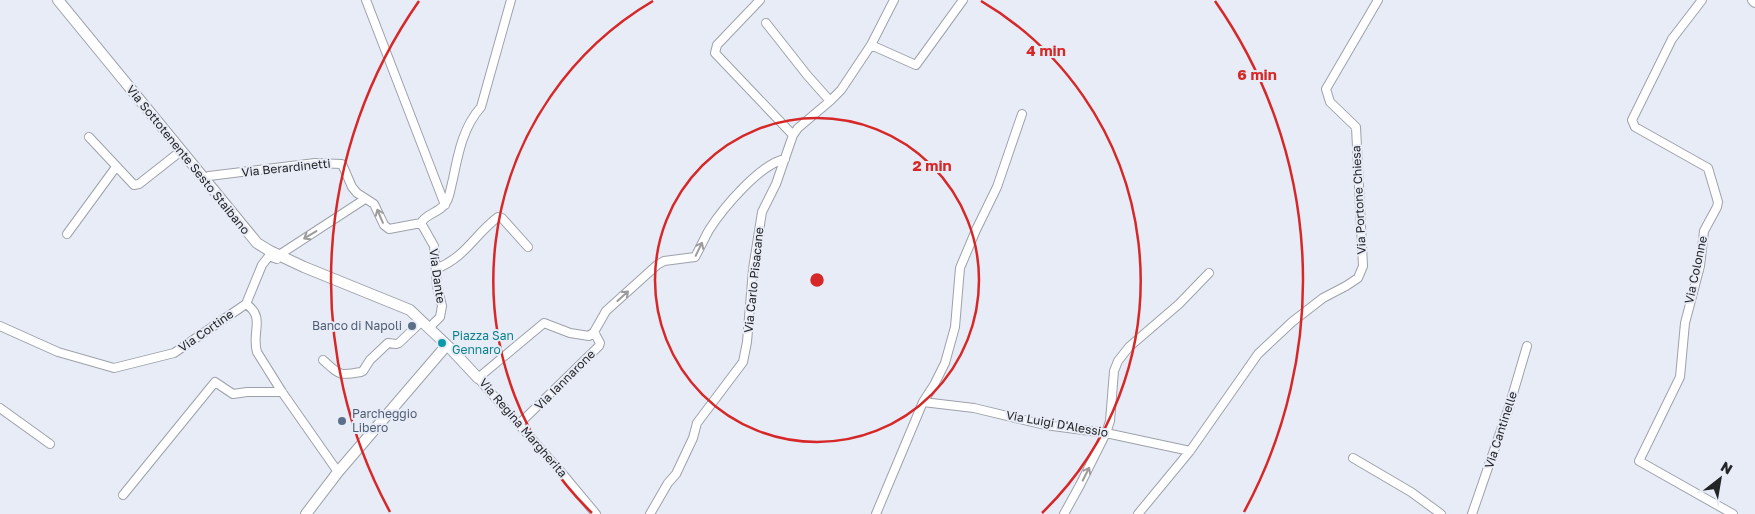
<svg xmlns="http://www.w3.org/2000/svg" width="1755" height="514" font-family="'Golos Text',sans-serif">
<rect width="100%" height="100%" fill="#e8ecf6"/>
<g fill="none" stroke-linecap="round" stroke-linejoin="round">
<g stroke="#9da1aa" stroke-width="10">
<path id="street" d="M 366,0 L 445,205
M 760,0 L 717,45 L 715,53 L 793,135
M 1702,0 L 1672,39 L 1632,120 L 1635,127 L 1708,168 L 1718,202 L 1717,207 L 1704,231 L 1700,266 L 1685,323 L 1680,377 L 1639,461 L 1733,514
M 766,23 L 807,75 L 830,101
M 871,45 L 916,65 L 963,0
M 89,137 L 134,185 L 139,184 L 181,151
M 203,178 L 209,176 L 315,163 L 342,164 L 352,187 L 357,193 L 374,204 L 384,225 L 389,229 L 421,223
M 421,223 C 426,213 441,213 447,201 C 450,195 451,186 453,179 C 458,154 463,127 481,107 L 511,0
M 421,223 L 434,246 L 437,286 L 442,306 L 440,317 L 429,328
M 67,234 L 116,167
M 279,255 L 365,199
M 436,269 C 467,256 474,235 498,217 L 502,218 L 528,247
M 246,304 C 266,317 251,333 257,352 L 282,392 L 338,472
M 0,326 L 58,352 L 114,368 L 174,353 L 246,304 L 262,265 L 269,256 L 277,259
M 323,360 C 340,375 338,376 361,372 L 363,371 L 370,360 L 388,343 L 396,344 L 399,343 L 422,321
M 923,402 L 974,408 L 1045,425 L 1106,433 L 1190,451
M 0,408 L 50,444
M 519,424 L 599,346 L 600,343 L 594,332
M 1353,458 L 1411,492 L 1441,514
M 123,495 L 215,382 L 233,394 L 247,392 L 282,392
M 596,514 L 561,472 L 478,378 L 544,323 L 570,333 L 589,336 L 594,332 L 606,311 L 657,265 L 664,261 L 695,257 C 700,248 704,239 709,230 C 723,208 760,164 785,159
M 650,514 L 668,483 L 676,474 L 693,438 L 697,423 L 743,362 L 747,342 L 753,269 L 762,212 L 776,184 L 793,135 L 798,128 L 830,101 L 841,90 L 871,45 L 894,0
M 876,514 L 923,402 L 934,385 L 945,363 L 955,327 L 960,268 L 976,230 L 997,187 L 1022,114
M 1064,514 L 1080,485 L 1106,433 L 1110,421 L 1114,371 L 1118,361 L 1129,347 L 1179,304 L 1209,273
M 1138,514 L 1190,451 L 1258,354 L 1292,322 L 1323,298 L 1346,286 L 1358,278 L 1363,266 L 1356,127 L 1330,102 L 1326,89 L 1378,0
M 1472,514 L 1509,407 L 1527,346"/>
</g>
<g stroke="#9da1aa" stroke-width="12">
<path id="secondary" d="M 58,0 L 257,243 L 270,251 L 304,267 L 410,310 L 450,348 L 478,378
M 1753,0 L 1755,2
M 306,514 L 338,472 L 446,346"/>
</g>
<use href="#street" stroke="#fff" stroke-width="8"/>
<use href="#secondary" stroke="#fff" stroke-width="10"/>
</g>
<defs><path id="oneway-shaft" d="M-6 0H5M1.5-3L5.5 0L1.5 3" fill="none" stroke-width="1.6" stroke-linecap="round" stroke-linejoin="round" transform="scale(1.25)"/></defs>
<g stroke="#9c9c9e">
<use href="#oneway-shaft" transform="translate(380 216) rotate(-113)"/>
<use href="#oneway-shaft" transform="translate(310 235) rotate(149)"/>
<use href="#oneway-shaft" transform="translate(699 249) rotate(-64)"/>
<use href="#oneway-shaft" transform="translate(623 296) rotate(-42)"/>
<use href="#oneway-shaft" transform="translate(1086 474) rotate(-63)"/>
</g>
<g fill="none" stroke="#d62828" stroke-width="2.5">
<circle cx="817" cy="280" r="162"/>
<path d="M592 513A324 324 0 0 1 653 1M981 1A324 324 0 0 1 1042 513"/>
<path d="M390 512A486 486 0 0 1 419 1M1215 1A486 486 0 0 1 1244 512"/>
</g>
<g fill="#5c6f8a" stroke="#e8ecf6" stroke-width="2">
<circle cx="412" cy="326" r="5"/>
<circle cx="342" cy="421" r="5"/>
</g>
<circle fill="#0f9aa8" stroke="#e8ecf6" stroke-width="2" cx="442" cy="343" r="5"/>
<g text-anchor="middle" stroke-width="4" stroke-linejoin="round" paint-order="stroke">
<g font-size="12" fill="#222427" stroke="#e8ecf6">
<text transform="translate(188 160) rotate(51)" y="4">Via Sottotenente Sesto Staibano</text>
<text transform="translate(286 168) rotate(-6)" y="4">Via Berardinetti</text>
<text transform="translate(1359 200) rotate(-93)" y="4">Via Portone Chiesa</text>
<text transform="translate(1696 270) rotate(-78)" y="4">Via Colonne</text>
<text transform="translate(437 276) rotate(82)" y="4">Via Dante</text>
<text transform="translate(754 280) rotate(-84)" y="4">Via Carlo Pisacane</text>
<text transform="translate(206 331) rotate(-35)" y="4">Via Cortine</text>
<text transform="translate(565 380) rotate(-45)" y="4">Via Iannarone</text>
<text transform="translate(1057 424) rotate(10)" y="4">Via Luigi D'Alessio</text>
<text transform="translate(523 428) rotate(49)" y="4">Via Regina Margherita</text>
<text transform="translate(1501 430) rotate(-72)" y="4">Via Cantinelle</text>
</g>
<g font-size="12" fill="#4e5e75" stroke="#e8ecf6" text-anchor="end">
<text x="402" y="330">Banco di Napoli</text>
<text x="352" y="418" text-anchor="start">Parcheggio<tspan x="352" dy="14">Libero</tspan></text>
</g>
<g font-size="12" fill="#0d838f" stroke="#e8ecf6" text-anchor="start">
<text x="452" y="340">Piazza San<tspan x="452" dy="14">Gennaro</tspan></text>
</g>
</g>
<circle cx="817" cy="280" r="8" fill="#d62828" stroke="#e8ecf6" stroke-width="2.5"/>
<g font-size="15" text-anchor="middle" font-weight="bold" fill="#d62828" stroke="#e8ecf6" stroke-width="4" stroke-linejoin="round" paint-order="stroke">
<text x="1046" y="56">4 min</text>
<text x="1257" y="80">6 min</text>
<text x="932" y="171">2 min</text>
</g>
<g transform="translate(1720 479) rotate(31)" stroke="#e8ecf6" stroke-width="4" paint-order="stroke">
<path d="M0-4L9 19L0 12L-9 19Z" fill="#222427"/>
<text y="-8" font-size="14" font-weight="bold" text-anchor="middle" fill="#222427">N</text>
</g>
</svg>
